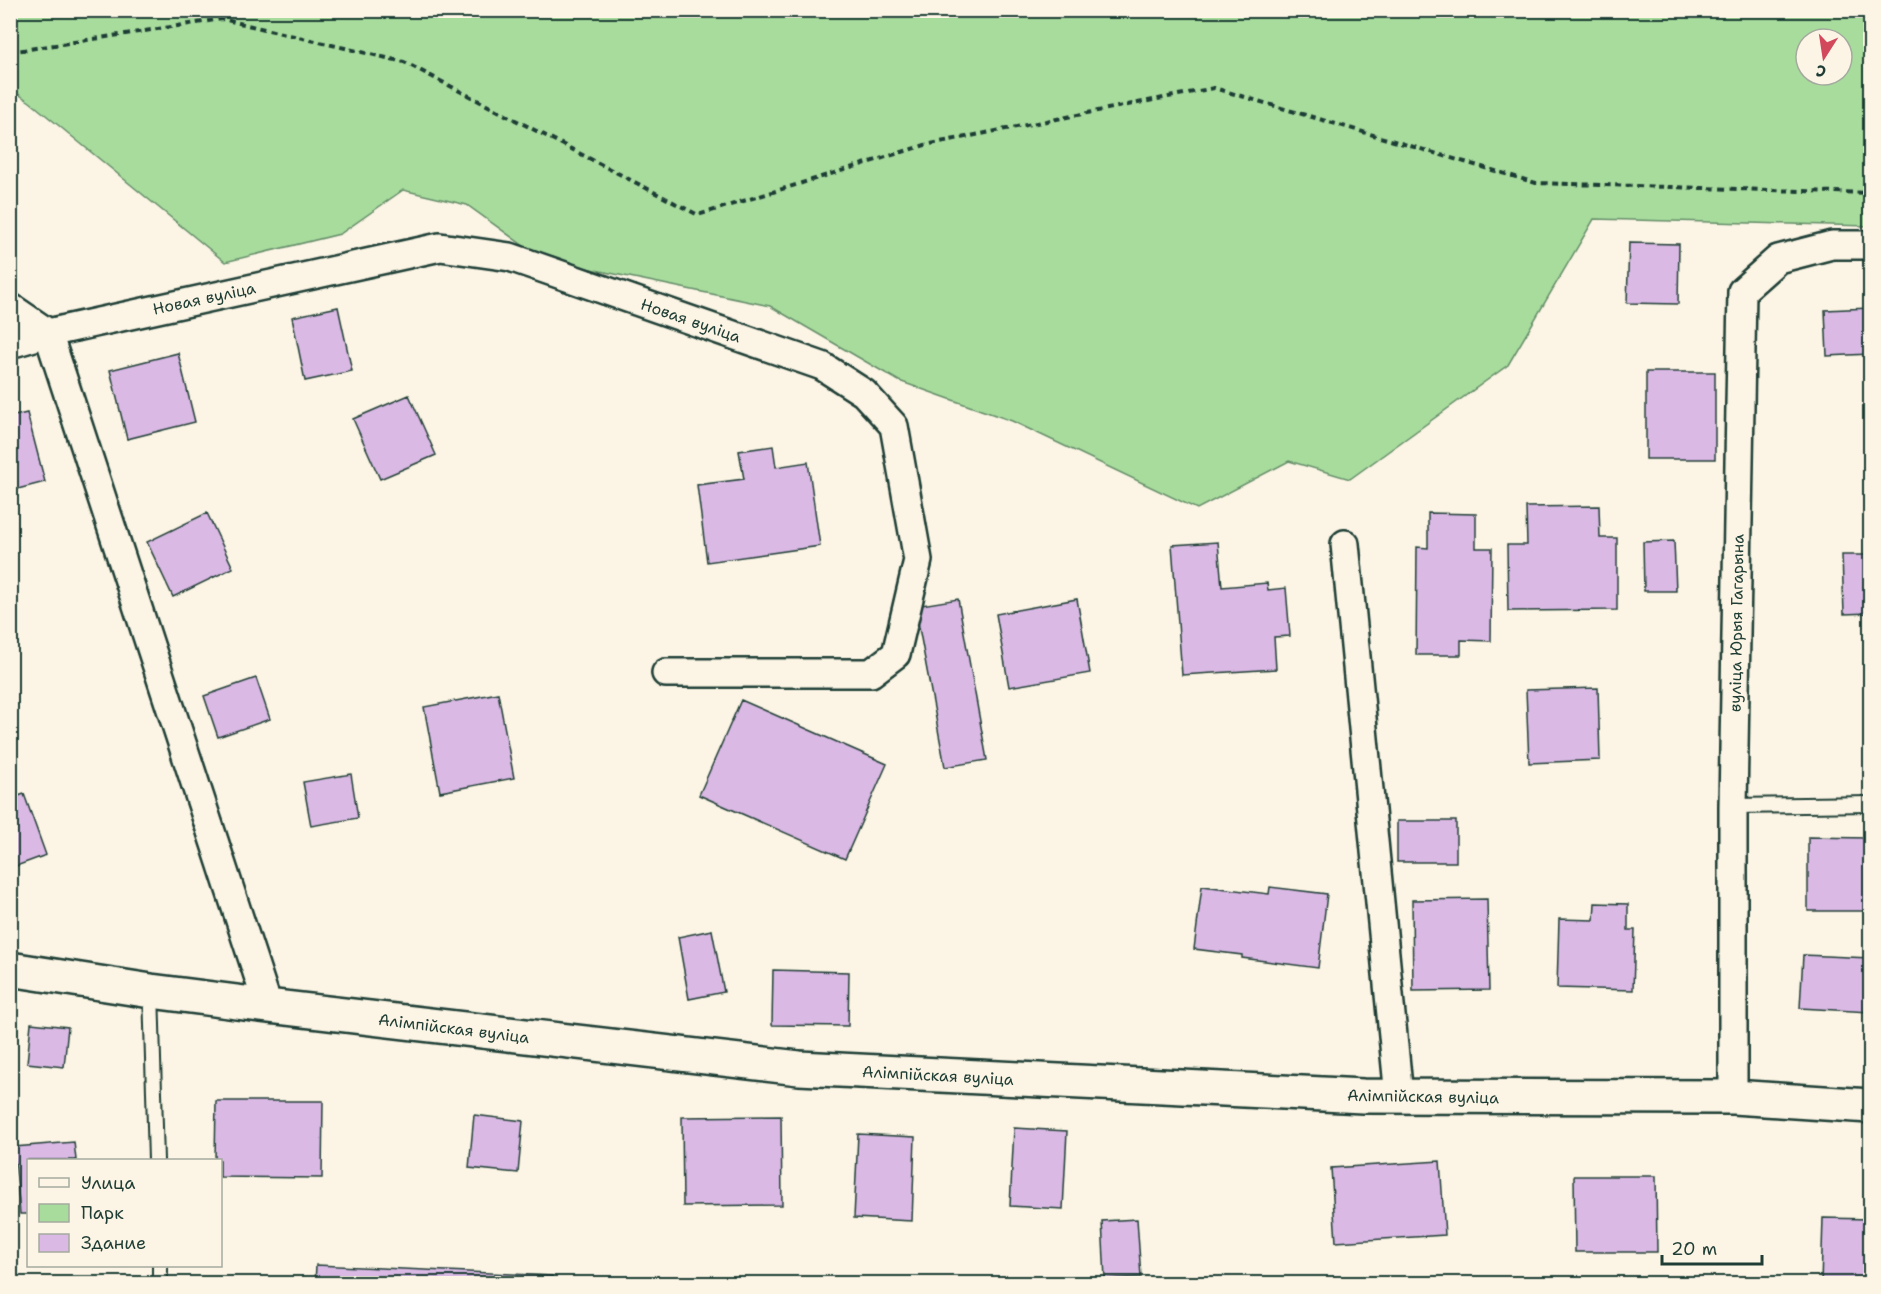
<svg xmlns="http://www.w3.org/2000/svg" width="1881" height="1294" font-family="'Shantell Sans',sans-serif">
<rect width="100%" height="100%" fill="#fcf5e5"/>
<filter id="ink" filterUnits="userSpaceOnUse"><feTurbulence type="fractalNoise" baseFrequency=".0167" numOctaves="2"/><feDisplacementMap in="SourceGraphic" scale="12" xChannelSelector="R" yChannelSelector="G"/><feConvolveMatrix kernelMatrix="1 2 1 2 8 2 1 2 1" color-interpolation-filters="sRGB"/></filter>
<g filter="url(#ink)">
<path fill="#a8dc9d" stroke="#648c68" stroke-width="1.5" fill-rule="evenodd" d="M 10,11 L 1870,11 L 1870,226 L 1594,219 L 1508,365 L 1350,479 L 1289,461 L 1197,509 L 1012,421 L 899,381 L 770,306 L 542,259 L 467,205 L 403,190 L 340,234 L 225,262 L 30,102 L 11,89 ZM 1806,39 L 1842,39 L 1842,75 L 1806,75 Z"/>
<path fill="#dab9e5" stroke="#1f3d34" stroke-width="1.5" d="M 1629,243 L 1679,244 L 1678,304 L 1627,303 Z
M 338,307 L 352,371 L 305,381 L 292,317 Z
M 1870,308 L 1870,354 L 1827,356 L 1825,310 Z
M 178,353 L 195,422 L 127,439 L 110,370 Z
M 1646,372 L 1715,372 L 1715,459 L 1646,459 Z
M 409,395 L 436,455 L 380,479 L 353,419 Z
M 27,413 L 45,482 L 10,491 L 10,417 Z
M 773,446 L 776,467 L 808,462 L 820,546 L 707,562 L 697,485 L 744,479 L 739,451 Z
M 1599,506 L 1600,538 L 1617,538 L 1617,610 L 1508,611 L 1507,545 L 1527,545 L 1526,507 Z
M 207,513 L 233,568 L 173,597 L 147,542 Z
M 1428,513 L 1476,514 L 1476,548 L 1492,548 L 1491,641 L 1461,640 L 1461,655 L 1416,655 L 1417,547 L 1428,548 Z
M 1674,541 L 1676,591 L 1644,591 L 1643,542 Z
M 1218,542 L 1222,587 L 1267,583 L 1268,590 L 1286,588 L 1290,636 L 1274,637 L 1276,669 L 1182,675 L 1172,545 Z
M 1842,555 L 1870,555 L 1870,613 L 1844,614 Z
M 958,599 L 987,760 L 945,767 L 915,606 Z
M 1077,599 L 1090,673 L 1009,687 L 996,614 Z
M 256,678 L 270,719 L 218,737 L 204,696 Z
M 1598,688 L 1600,760 L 1529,763 L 1526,690 Z
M 498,693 L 514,778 L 440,792 L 424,707 Z
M 741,700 L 887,764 L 845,859 L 699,795 Z
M 351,774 L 358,818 L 311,826 L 303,782 Z
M 24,794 L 46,855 L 11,868 L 10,799 Z
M 1397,821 L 1456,821 L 1456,862 L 1397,862 Z
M 1808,837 L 1867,838 L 1867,911 L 1808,911 Z
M 1202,886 L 1269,894 L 1270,887 L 1327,894 L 1318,968 L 1242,958 L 1242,955 L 1194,949 Z
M 1487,899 L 1489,990 L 1413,991 L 1412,900 Z
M 1595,903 L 1628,904 L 1628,930 L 1635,930 L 1633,990 L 1557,988 L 1559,919 L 1594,920 Z
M 712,930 L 724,992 L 689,999 L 678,937 Z
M 1803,955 L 1870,958 L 1870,1012 L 1800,1008 Z
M 773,970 L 849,972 L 848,1026 L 772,1025 Z
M 31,1023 L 68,1027 L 64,1067 L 27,1063 Z
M 216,1101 L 323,1101 L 322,1178 L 220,1177 L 220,1160 L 215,1160 Z
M 474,1115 L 523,1121 L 518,1173 L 469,1168 Z
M 781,1116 L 782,1205 L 683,1206 L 682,1117 Z
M 1014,1128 L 1067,1131 L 1063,1209 L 1010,1206 Z
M 858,1134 L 915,1137 L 912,1221 L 854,1218 Z
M 74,1142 L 76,1160 L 28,1160 L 28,1214 L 20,1214 L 14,1147 Z
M 1440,1161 L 1445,1235 L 1336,1242 L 1331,1168 Z
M 1574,1176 L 1656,1176 L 1657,1252 L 1575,1252 Z
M 1823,1218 L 1870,1219 L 1870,1284 L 1821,1284 Z
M 1137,1219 L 1141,1277 L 1105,1279 L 1102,1221 Z
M 316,1265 L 552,1276 L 552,1284 L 315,1284 Z"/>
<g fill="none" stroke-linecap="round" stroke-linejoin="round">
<g stroke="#1f3d34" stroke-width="18">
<path id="service" d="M 1733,806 L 1870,804
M 151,991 L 156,1160
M 160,1266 L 160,1284"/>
</g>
<g stroke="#1f3d34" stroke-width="32">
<path id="minor" d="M 10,307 L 48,333 L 268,1006
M 10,344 L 48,333 L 440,247 L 510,257 L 822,366 L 864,393 L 894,426 L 918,560 L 896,654 L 871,673 L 666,673
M 1345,544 L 1399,1097
M 1733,1097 L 1733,806 L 1742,291 L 1778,259 L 1832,245 L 1870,245"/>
</g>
<g stroke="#1f3d34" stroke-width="38">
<path id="tertiary" d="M 10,969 L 151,991 L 268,1006 L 799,1068 L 1363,1096 L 1733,1097 L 1870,1106"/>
</g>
<path stroke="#1f3d34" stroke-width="4" stroke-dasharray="6 4.5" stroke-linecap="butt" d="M 10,52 L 222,19 L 404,62 L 698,215 L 925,145 L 1214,88 L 1536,183 L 1870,193"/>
<use href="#service" stroke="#fcf5e5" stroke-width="14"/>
<use href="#minor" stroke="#fcf5e5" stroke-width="27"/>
<use href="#tertiary" stroke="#fcf5e5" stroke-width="33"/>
</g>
</g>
<g text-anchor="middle" stroke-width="4.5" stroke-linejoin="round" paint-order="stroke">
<g font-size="16" fill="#1f3d34" stroke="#fcf5e5">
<text transform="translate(204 298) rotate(-12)" y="6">Новая вуліца</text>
<text transform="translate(691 320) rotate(19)" y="6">Новая вуліца</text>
<text transform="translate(1736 623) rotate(-89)" y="6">вуліца Юрыя Гагарына</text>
<text transform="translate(454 1028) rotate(7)" y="6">Алімпійская вуліца</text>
<text transform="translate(938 1075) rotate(3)" y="6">Алімпійская вуліца</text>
<text transform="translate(1423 1096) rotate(1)" y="6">Алімпійская вуліца</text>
</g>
</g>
<rect width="1881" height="1294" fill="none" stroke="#fcf5e5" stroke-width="36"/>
<rect x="18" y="18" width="1845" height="1258" fill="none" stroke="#1f3d34" stroke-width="2" filter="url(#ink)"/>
<rect x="27" y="1159" width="195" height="108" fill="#fcf5e5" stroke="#a4ab9e" stroke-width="1.5"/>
<rect x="39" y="1178" width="30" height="9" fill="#fcf5e5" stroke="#a4ab9e" stroke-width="1.5"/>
<text x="81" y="1189" font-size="18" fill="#1f3d34">Улица</text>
<rect x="39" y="1204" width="30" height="18" fill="#a8dc9d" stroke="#a4ab9e" stroke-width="1.5"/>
<text x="81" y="1219" font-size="18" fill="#1f3d34">Парк</text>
<rect x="39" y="1234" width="30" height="18" fill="#dab9e5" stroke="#a4ab9e" stroke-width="1.5"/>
<text x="81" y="1249" font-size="18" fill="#1f3d34">Здание</text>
<g transform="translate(1824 57) rotate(192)"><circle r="28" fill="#fcf5e5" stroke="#a4ab9e" stroke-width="1.5"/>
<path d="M0-4.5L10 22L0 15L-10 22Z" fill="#d1495b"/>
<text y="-9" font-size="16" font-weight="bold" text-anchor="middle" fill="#1f3d34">С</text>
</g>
<path d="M1662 1255v9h100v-9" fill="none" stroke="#1f3d34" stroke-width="3"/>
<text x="1671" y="1255" font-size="18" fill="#1f3d34" stroke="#fcf5e5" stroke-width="4.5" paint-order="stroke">20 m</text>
</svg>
